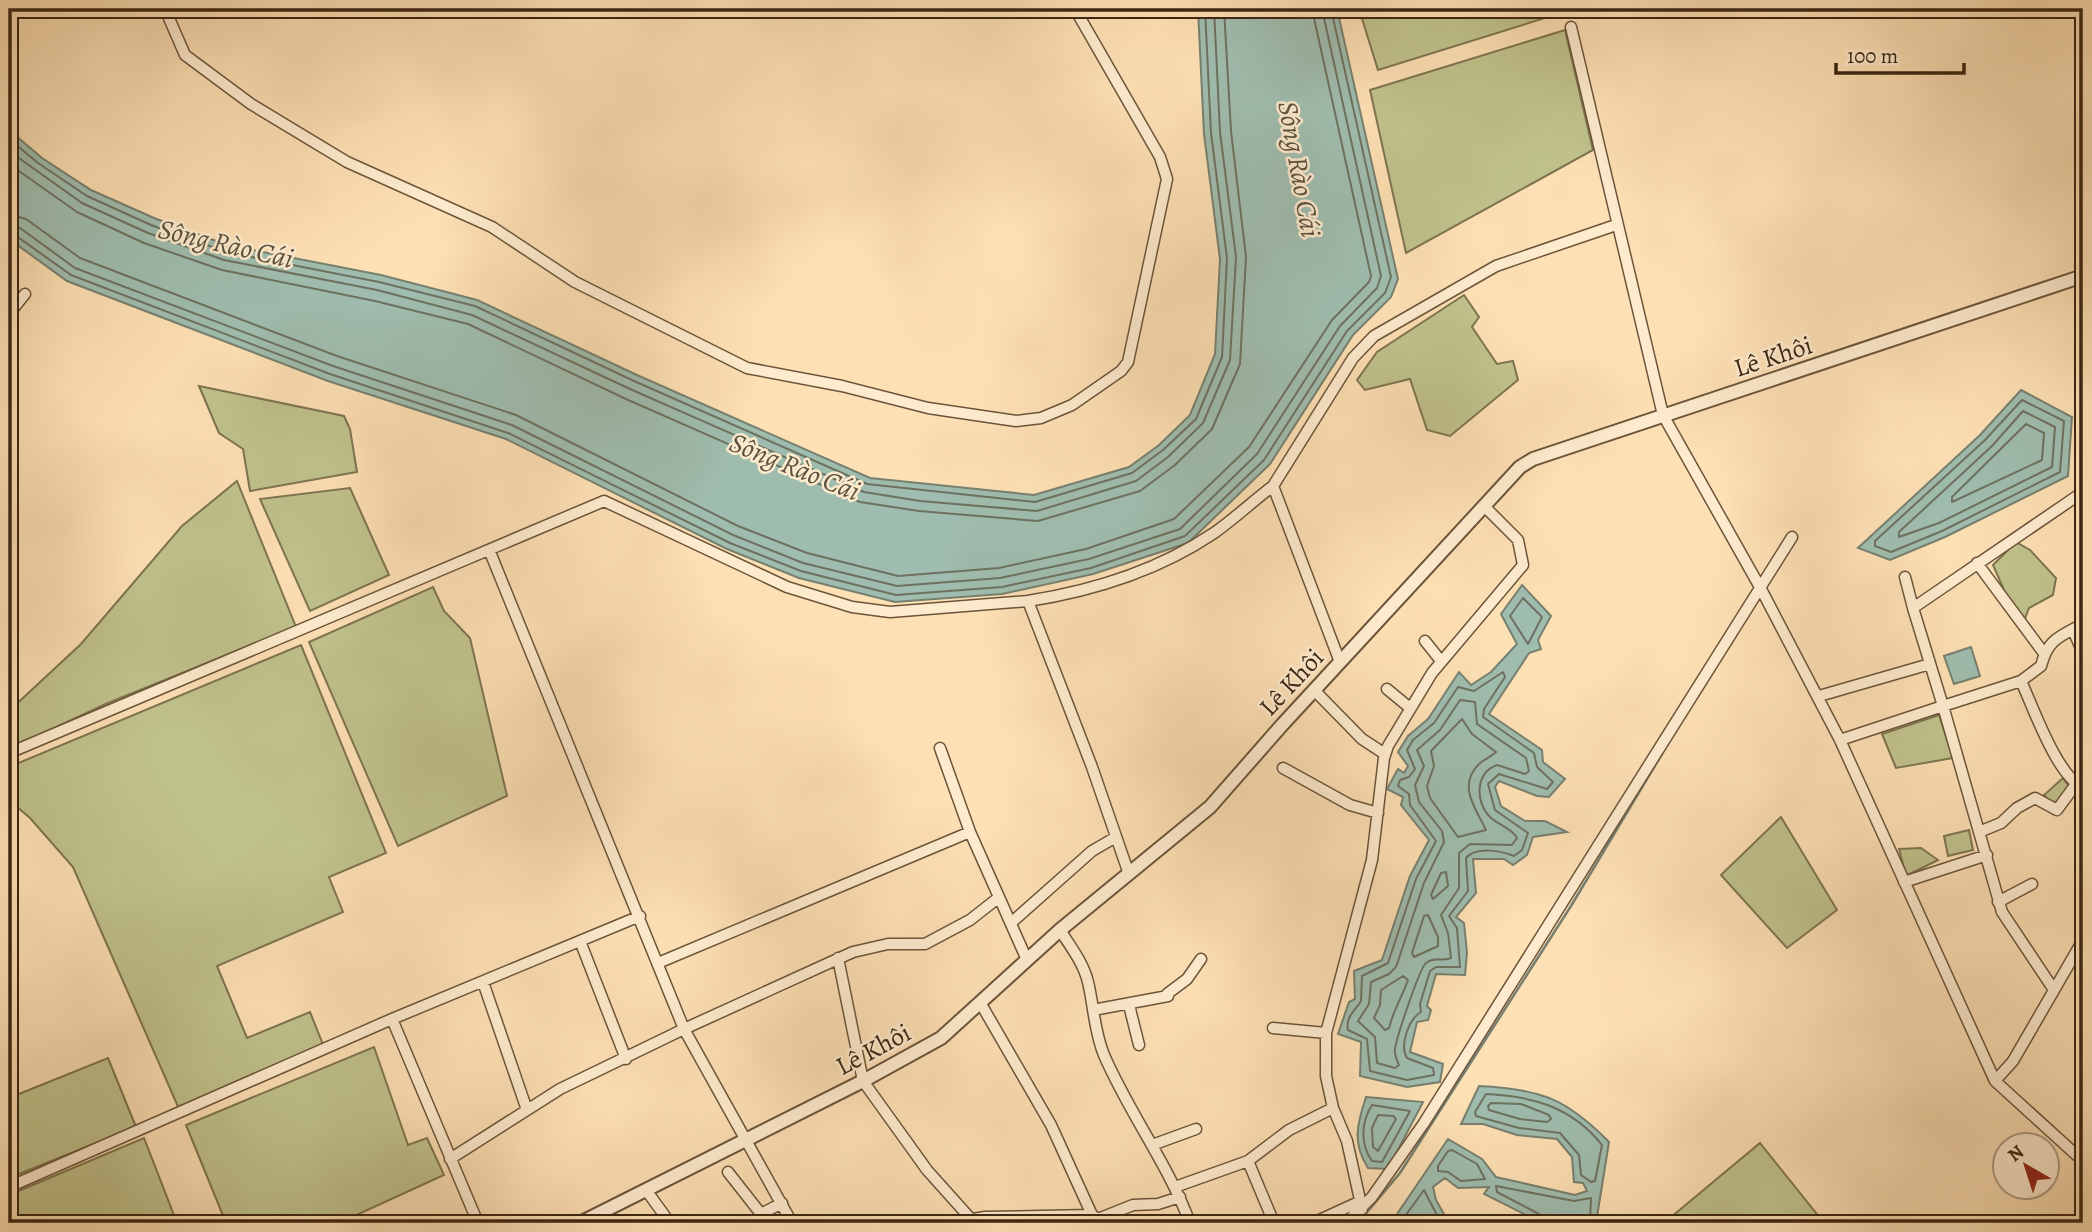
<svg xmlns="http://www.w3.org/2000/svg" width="2092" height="1232" font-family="Alegreya,serif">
<rect width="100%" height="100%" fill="#fde0b4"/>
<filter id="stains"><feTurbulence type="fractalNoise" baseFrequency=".00286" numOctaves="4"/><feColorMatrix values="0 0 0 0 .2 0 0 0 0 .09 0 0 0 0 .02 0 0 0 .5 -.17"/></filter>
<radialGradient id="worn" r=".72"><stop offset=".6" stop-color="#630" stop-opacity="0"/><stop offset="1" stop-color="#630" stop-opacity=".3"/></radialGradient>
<path fill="#c0c28c" stroke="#7e744f" stroke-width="2" d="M 1359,9 L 1574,9 L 1378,70 Z
M 1565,30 L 1593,150 L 1406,253 L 1370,90 Z
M 1464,295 L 1479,317 L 1472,327 L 1497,364 L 1513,361 L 1518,380 L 1450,436 L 1427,430 L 1410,379 L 1365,390 L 1357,380 L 1377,352 Z
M 199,386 L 344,416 L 350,429 L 357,472 L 250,491 L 243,449 L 219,433 Z
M 237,481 L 296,627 L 108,703 L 9,749 L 9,711 L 81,644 L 182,526 Z
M 350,488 L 389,575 L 310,611 L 260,499 Z
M 2016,542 L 2030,550 L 2056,578 L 2053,595 L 2029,608 L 2021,629 L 1993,565 Z
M 433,587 L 444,611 L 470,638 L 507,796 L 398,846 L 309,642 Z
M 301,645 L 386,853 L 329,877 L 343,912 L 217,966 L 247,1038 L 310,1012 L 324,1047 L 179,1109 L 73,867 L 30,818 L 9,800 L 9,767 Z
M 1939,715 L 1953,758 L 1896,768 L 1882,734 Z
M 2063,778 L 2070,788 L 2054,807 L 2044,795 Z
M 1781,817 L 1837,910 L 1787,948 L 1721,875 Z
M 1969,830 L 1973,850 L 1948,856 L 1944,836 Z
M 1921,848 L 1938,860 L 1906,876 L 1899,849 Z
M 374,1047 L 408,1145 L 427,1138 L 444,1175 L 339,1223 L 226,1223 L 186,1125 Z
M 108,1058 L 136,1127 L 9,1178 L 9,1098 Z
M 144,1138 L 177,1223 L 9,1223 L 9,1195 Z
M 1760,1143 L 1824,1223 L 1664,1223 Z"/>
<path fill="#9fbdaf" stroke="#778070" stroke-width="2" d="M 1198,9 L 1337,9 L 1398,279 L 1391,297 L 1353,335 L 1270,464 L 1188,543 L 1093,574 L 1002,594 L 895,602 L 799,578 L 727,549 L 506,439 L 328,381 L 67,281 L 9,239 L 9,130 L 42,158 L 91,190 L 154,218 L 227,245 L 381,275 L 477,300 L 637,375 L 870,478 L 1034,495 L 1129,467 L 1159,445 L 1190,415 L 1215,354 L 1220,259 L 1204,134 Z
M 2021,390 L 2072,417 L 2068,476 L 1945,537 L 1890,560 L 1858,548 L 1980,435 Z
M 1522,585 L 1551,616 L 1538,640 L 1541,649 L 1529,653 L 1489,714 L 1542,750 L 1543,762 L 1565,779 L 1549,797 L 1537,796 L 1499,781 L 1495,787 L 1501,806 L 1525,821 L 1545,821 L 1567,832 L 1533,837 L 1527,855 L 1513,865 L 1504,859 L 1473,859 L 1476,893 L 1456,917 L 1464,923 L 1467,953 L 1465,975 L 1436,974 L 1427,1006 L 1431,1010 L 1428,1020 L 1417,1022 L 1410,1052 L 1443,1064 L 1440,1082 L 1407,1087 L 1360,1076 L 1361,1042 L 1338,1034 L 1349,1002 L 1355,999 L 1354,971 L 1382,960 L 1410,876 L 1429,840 L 1401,805 L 1403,797 L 1387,789 L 1398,769 L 1404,773 L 1408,766 L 1398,752 L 1408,736 L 1428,719 L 1459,672 L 1471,685 L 1491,672 L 1517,644 L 1501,614 Z
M 1971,647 L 1980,676 L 1954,684 L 1944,656 Z
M 1479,1086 C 1540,1089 1566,1098 1609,1142 L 1596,1223 L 1542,1223 L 1484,1194 L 1489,1187 L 1458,1188 L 1445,1178 L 1433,1187 L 1436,1200 L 1449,1223 L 1391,1223 L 1448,1139 L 1482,1159 L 1496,1177 L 1575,1195 L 1587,1191 L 1583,1183 L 1574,1182 L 1572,1157 L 1557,1139 L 1517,1135 L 1483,1124 L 1461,1124 Z
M 1366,1097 L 1423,1102 L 1388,1169 L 1368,1168 C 1352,1143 1357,1124 1366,1097 Z"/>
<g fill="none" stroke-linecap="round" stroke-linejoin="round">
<path stroke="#6e7160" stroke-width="2" d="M 9,139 L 38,163 L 87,196 L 151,225 L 226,252 L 379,282 L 475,306 L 634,381 L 867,484 L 1035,502 L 1132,473 L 1163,450 L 1196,419 L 1222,357 L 1227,258 L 1211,133 L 1205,9
M 9,151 L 82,203 L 148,233 L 224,260 L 377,290 L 472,315 L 630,389 L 864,492 L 920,501 L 1037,511 L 1136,481 L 1168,457 L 1203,423 L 1230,360 L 1236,257 L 1220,132 L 1214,9
M 9,164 L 77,212 L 144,243 L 222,270 L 375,301 L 468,324 L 626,399 L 860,502 L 919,511 L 1038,521 L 1140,491 L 1175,465 L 1212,429 L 1240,364 L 1246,257 L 1231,131 L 1224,9
M 9,214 L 26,219 L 80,258 L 337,356 L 516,415 L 738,526 L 807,553 L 898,576 L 999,568 L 1086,549 L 1174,519 L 1249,447 L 1332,320 L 1369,282 L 1371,276 L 1312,9
M 9,225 L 20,228 L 75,268 L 333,366 L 512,425 L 733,535 L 803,563 L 897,586 L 1000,578 L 1089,559 L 1180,529 L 1257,454 L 1340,326 L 1377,288 L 1381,276 L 1322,9
M 9,234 L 15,235 L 71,275 L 330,374 L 508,433 L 730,543 L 801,571 L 896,595 L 1002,587 L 1091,568 L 1185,536 L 1264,460 L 1347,331 L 1385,293 L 1391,277 L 1331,9
M 2022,400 L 2064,421 L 2060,472 L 1942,531 L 1891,552 L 1875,546 L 1875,541 L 1985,440 Z
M 2023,411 L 2055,427 L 2052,467 L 1939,523 L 1899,537 L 1899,532 L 1992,446 Z
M 2026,424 L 2044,433 L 2042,460 L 1952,502 L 1952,497 Z
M 1523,598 L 1542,617 L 1528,644 L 1510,616 Z
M 1503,672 L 1505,677 L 1484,709 L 1483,717 L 1534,753 L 1537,767 L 1553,782 L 1547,789 L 1499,774 L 1488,784 L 1495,810 L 1528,833 L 1522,850 L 1514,856 C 1502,851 1476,846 1466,858 L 1468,891 L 1449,916 L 1457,928 L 1460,967 L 1436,967 L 1430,971 L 1420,1004 L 1421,1012 C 1409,1019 1399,1045 1407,1058 L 1433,1068 L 1434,1075 L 1407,1080 L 1370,1071 L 1367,1039 L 1348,1030 C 1345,1017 1356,1010 1361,1001 L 1362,976 L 1388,963 L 1416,879 L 1436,841 L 1410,805 L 1409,794 L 1398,786 L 1400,780 L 1409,777 L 1415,769 L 1407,750 L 1413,740 L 1434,723 L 1458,687 L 1474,691 Z
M 1460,700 L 1475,702 L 1477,724 L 1526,758 L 1529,771 L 1525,774 L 1497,765 C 1475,773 1475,802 1490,817 C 1498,825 1512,828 1517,838 L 1512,845 L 1470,844 L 1459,853 L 1459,888 L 1441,915 L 1448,933 L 1451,958 C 1443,962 1434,956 1426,963 C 1420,967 1396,1039 1395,1049 C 1394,1055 1397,1060 1399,1065 L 1395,1068 L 1377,1063 L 1375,1037 L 1358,1021 L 1369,1004 L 1371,982 L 1389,974 L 1396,967 L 1424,883 L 1444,842 L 1442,831 L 1419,802 L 1415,785 L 1424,766 L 1417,750 L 1440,730 Z
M 1462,719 L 1472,734 L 1496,752 C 1491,757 1484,759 1478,765 C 1457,787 1477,810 1486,830 L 1458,837 L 1430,798 L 1427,786 L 1434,766 L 1431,751 Z
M 1446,872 L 1448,886 L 1433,899 L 1431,895 L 1441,873 Z
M 1428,915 L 1438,937 L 1438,946 L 1414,957 L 1412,953 L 1424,916 Z
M 1403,976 L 1408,980 C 1402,997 1393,1011 1389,1028 L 1385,1030 L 1374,1018 L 1380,1005 L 1381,990 Z
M 1486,1094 C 1532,1096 1572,1107 1602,1145 L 1595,1181 L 1591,1182 L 1581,1175 L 1579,1155 L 1560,1133 L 1519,1128 L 1476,1116 L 1475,1112 Z
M 1491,1103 L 1521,1104 L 1549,1115 L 1551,1119 L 1547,1122 L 1520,1119 L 1489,1110 L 1488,1106 Z
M 1372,1105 L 1410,1111 L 1382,1162 L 1372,1161 C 1360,1144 1361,1122 1372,1105 Z
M 1378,1115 L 1393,1116 L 1396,1119 L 1378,1151 L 1373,1147 L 1372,1128 Z
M 1452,1150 L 1477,1164 L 1485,1179 L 1461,1181 L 1448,1172 L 1438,1171 L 1438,1166 L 1448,1151 Z
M 1400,1223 L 1424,1190 L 1441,1223
M 1543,1223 L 1539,1214 L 1497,1192 L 1496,1186 L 1574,1201 L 1591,1198 L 1590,1223"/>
<path stroke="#778070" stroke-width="2.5" d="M 1358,1223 L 1400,1173 L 1571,906 L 1662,754"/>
<g stroke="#6c543a" stroke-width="13">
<path id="minor" d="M 165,9 L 185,55 L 251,104 L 347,162 L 492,227 L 575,282 L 747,368 L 842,386 L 928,408 L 1016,421 L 1041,418 L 1072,405 L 1121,371 L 1128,362 L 1167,179 L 1160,157 L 1075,9
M 1571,27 L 1663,415 L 1761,589 L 1840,740
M 9,314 L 25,294
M 2083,492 L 1913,608 L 1943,706 L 1840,740 L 1995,1081 L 2083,1161
M 490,552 L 684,1029 L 792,1223
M 1977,563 L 2043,652
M 1905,577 L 1913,608
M 2073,630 L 2083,653
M 1425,641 L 1441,661
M 1340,662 L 1273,486 L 1353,358 L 1374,336 L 1496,266 L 1616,225
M 2021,681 C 2034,709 2056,774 2083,788
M 1387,689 L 1410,708
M 1315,691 L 1362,739 L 1385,754
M 1819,696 L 1930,664
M 940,748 L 970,832 L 1027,960
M 9,753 L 604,501 L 787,587 L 852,607 L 890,612 L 1028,601
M 1283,768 L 1350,805 L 1378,813
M 1979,832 L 2001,823 L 2017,808 L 2035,798 L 2057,810 L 2076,784
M 1129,874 L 1092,767 L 1028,601 C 1092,591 1159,570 1214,533 C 1234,519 1253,501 1273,486
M 1904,882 L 1987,855
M 1998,902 L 2032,884
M 1011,923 L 1092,851 L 1116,837
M 1060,930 C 1070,946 1083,962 1088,982 C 1094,1007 1094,1031 1104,1055 C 1129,1113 1168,1164 1190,1223
M 580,941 L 626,1059
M 838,958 L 863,1081 L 927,1170 L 970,1218 L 970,1223
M 658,963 L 970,832
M 483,982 L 527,1110
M 2054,990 L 2002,912 L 1943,706 L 2021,681 L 2041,666 C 2048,639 2059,637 2083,624
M 1167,994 L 1187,979 L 1201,959
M 981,1004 L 1051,1125 L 1092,1215
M 1129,1005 L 1139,1045
M 1093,1010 L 1168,996
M 392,1019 L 478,1223
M 1273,1028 L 1326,1033
M 1995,1081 L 2013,1061 L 2083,940
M 1152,1145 L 1196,1129
M 450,1159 L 560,1089 L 684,1029 L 853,952 L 888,944 L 925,944 L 970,920 L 998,898
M 1248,1161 L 1274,1223
M 728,1172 L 761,1214 L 782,1203
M 9,1187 L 392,1019 L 640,916
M 1175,1187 L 1248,1161 L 1289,1130 L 1333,1108
M 646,1190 L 670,1223
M 1362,1209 L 1347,1141 L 1333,1108 L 1326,1076 L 1326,1033 L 1372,860 L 1384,758 L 1388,746 L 1432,673 L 1523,565 L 1518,540 L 1484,506
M 949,1223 L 985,1217 L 1092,1215 L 1098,1219 L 1133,1205 L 1158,1204 L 1180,1197
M 1313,1223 L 1361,1201
M 1346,1223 L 1372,1197 L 1424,1123 L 1792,537"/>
</g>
<g stroke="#6c543a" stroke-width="16">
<path id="tertiary" d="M 580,1223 L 863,1081 L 941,1038 L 1060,930 L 1210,807 L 1282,725 L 1520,467 L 1533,459 L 2083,276"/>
</g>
<use href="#minor" stroke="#feebce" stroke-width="10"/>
<use href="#tertiary" stroke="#feebce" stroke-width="12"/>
</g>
<g text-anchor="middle" stroke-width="5" stroke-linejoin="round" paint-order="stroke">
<g font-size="26" fill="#3c2512" stroke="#feebce">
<text transform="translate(1773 356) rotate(-18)" y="9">Lê Khôi</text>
<text transform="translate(1291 682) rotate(-47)" y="9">Lê Khôi</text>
<text transform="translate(873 1049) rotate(-28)" y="9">Lê Khôi</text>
</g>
<g font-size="28" font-style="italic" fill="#5a5341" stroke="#feebce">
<text transform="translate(1300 169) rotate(80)" y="10">Sông Rào Cái</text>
<text transform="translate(226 243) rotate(13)" y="10">Sông Rào Cái</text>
<text transform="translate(795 466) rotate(22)" y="10">Sông Rào Cái</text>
</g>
</g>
<rect width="2092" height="1232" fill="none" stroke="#fde0b4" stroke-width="35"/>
<rect x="10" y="10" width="2071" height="1211" fill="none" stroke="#3c2512" stroke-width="3.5"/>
<rect x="18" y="18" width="2057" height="1197" fill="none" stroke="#3c2512" stroke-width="2"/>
<g transform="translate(2026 1166) rotate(321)"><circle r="33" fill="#feebce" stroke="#b09c83" stroke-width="2"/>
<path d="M0-5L12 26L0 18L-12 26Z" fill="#8f2418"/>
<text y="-10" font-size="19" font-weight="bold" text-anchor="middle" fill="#3c2512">N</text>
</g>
<path d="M1836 63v10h128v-10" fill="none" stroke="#3c2512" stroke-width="3.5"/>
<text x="1847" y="63" font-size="21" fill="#3c2512" stroke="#feebce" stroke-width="5" paint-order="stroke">100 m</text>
<rect width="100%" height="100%" filter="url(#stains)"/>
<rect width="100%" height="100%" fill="url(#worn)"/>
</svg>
